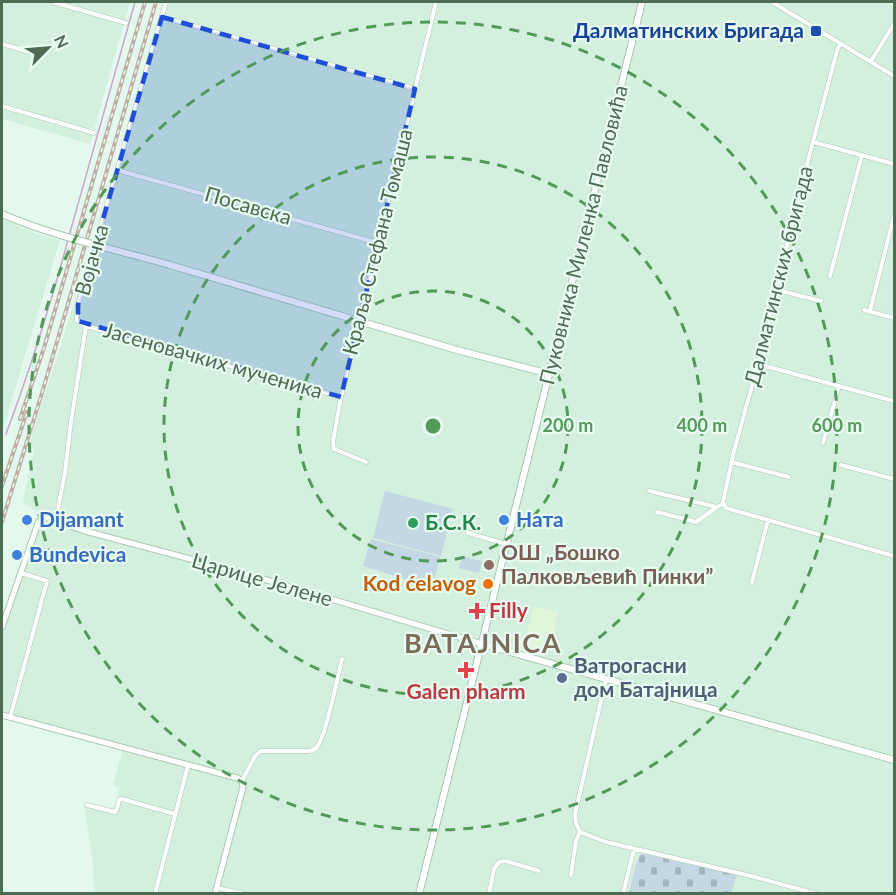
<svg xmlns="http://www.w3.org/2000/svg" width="896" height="895" font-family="Lato,sans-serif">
<defs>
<pattern id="cemetery-stones" width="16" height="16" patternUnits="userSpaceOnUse" patternTransform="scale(1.5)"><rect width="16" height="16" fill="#c4d7e4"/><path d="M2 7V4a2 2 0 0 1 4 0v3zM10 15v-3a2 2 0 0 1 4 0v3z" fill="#a1b3bb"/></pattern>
</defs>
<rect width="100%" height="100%" fill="#e4f9ed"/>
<path fill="#d3efdd" d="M 2,2 L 130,2 L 90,144 L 2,119 Z
M 163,2 L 886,2 L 894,6 L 894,893 L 94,893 L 93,864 L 84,803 L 111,809 L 114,807 L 120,787 L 113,785 L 124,746 L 2,713 L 2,636 L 25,565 L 44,520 L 43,514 L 26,505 L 23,501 L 34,450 L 28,447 L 91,251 Z
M 2,219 L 37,234 L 60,240 L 2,432 Z"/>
<path fill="#e1f5d8" d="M 534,606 L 559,612 L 547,654 L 523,647 Z"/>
<path fill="#c4d7e4" d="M 385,491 L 453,509 L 441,556 L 373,538 Z
M 371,539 L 440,557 L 432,588 L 363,566 Z
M 462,556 L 482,561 L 479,573 L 459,568 Z"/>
<path fill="url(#cemetery-stones)" d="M 641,853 L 737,875 L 731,893 L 629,893 L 635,867 Z"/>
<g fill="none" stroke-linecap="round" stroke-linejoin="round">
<path stroke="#cea3cf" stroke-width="1.5" d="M 69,236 L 135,2
M 6,434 C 30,370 50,306 68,240"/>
<g stroke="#acc8b4" stroke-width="5">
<path id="minor" d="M 53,2 L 126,23
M 166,2 L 78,305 L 77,316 L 77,320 L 86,326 L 341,397
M 772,2 L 894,76
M 162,17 L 415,89
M 840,43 L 837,51 L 810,153 L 758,364 L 734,451 L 723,502 L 726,508 L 894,556
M 2,44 L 37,54
M 871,61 L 894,24
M 2,106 L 94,133
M 813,142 L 894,164
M 117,170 L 378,243
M 830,276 L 862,155
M 777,290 L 821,301
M 864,310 L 894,318
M 870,311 L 894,216
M 758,364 L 894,401
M 823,443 L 839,386
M 366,462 L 334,449 L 333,441 L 341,397 L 436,2
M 731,462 L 789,477
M 841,465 L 894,479
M 649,491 L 717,507 L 723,504
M 657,512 L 696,522 L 717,507
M 56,520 L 65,472 L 71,422 L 86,326
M 468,533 L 506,544
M 752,582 L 768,520
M 10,718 L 47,581 L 21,573
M 242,781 L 255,756 L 261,751 L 309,751 C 313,750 314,750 317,747 C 326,737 338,675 342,659
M 87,805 L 115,812 L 117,809 L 119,800 L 122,799 L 175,814
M 580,832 L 606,842 L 751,876 L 817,894
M 571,875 L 576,841 L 580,832 L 576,823 L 575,814 L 606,679
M 217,888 L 245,894
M 155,894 L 188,765
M 489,894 L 494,869 L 499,862 L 506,861 L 539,871
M 623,894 L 634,849"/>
</g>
<g stroke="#acc8b4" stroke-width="7">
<path id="tertiary" d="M 2,627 L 37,526 L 39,521 L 45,517 L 85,531 L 247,574 L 482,644
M 2,715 L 237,778 L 242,781 L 243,787 L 215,894"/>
</g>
<g stroke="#a8c8b1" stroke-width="8">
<path id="secondary" d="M 170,265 L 457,350 L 550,374
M 482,644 L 894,760
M 419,894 L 642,2"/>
</g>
<use href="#minor" stroke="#fff" stroke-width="4"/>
<use href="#tertiary" stroke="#fff" stroke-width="5"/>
<use href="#secondary" stroke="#fff" stroke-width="6"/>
<g stroke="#c0aea4" stroke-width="4">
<path id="rail" d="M 20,419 L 44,348 L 145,2
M 2,486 L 27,412
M 2,522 L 42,393 L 156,2"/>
</g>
<use href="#rail" stroke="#e9fcf1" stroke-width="1.5" stroke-dasharray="4.5" stroke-linecap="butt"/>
<g stroke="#a8c8b1" stroke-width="8" stroke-linecap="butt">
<path id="secondary-bridge" d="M 2,214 C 55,237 114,249 170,265"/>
</g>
<use href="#secondary-bridge" stroke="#fff" stroke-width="6"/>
</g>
<path fill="#1d4ed8" fill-opacity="0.2" stroke="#1d4ed8" stroke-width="4.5" stroke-dasharray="12 8" stroke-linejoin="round" d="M 162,17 L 415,89 L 341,397 L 78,321 L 78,305 Z"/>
<g fill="none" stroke="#529a58" stroke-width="3" stroke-dasharray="10 8">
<circle cx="433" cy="426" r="135"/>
<circle cx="433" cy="426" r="269"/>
<circle cx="433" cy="426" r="404"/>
</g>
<rect fill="#1a4fb4" stroke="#e9fcf1" stroke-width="2" x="810" y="25" width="12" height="12" rx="3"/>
<g fill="#3f7fe0" stroke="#e9fcf1" stroke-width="2">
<circle cx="27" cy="520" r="6"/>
<circle cx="504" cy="520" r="6"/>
<circle cx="17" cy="555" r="6"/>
</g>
<circle fill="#2e9e5b" stroke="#e9fcf1" stroke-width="2" cx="413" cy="523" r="6"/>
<circle fill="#8d6e63" stroke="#e9fcf1" stroke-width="2" cx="489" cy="565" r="6"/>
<circle fill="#e8710a" stroke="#e9fcf1" stroke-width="2" cx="488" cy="584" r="6"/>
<g fill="#e0444e" stroke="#e9fcf1" stroke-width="2">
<path d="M474 602h6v6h6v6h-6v6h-6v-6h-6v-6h6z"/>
<path d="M463 661h6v6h6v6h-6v6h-6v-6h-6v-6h6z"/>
</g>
<circle fill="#5c6f8a" stroke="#e9fcf1" stroke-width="2" cx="562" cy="678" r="6"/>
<g text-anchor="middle" stroke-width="4.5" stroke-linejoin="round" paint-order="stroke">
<g font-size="21" font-weight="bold" fill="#164399" stroke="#e9fcf1" text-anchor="end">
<text x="804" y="38">Далматинских Бригада</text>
</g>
<g font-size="21" fill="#4d6d53" stroke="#e9fcf1">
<text transform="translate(248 206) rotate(16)" y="7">Посавска</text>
<text transform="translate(584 235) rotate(-76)" y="7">Пуковника Миленка Павловића</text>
<text transform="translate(378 242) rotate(-76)" y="7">Краља Стефана Томаша</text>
<text transform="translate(92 260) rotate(-74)" y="7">Војачка</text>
<text transform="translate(779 276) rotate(-76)" y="7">Далматинских бригада</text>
<text transform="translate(213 361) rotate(16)" y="7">Јасеновачких мученика</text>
<text transform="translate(262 580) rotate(16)" y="7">Царице Јелене</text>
</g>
<g font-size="21" font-weight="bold" fill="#366cbe" stroke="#e9fcf1" text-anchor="start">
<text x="39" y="527">Dijamant</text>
<text x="516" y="527">Ната</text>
<text x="29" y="562">Bundevica</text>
</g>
<g font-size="21" font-weight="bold" fill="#27864d" stroke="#e9fcf1" text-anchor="start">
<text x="425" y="530">Б.С.К.</text>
</g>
<g font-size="21" font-weight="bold" fill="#785e54" stroke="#e9fcf1" text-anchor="start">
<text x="501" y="560">ОШ „Бошко<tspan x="501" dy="24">Палковљевић Пинки”</tspan></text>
</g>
<g font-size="21" font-weight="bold" fill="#c56008" stroke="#e9fcf1" text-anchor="end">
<text x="476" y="591">Kod ćelavog</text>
</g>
<g font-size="21" font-weight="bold" fill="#be3a42" stroke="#e9fcf1" text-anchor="start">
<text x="489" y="618">Filly</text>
<text x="466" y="699" text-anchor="middle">Galen pharm</text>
</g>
<g font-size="21" font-weight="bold" fill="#4e5e75" stroke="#e9fcf1" text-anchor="start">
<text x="574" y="673">Ватрогасни<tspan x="574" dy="24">дом Батајница</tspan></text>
</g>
<g font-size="27" font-weight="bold" letter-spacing="1.5" fill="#7d6c5c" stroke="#e9fcf1">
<text x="483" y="653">BATAJNICA</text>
</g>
</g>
<circle cx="433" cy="426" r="9" fill="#529a58" stroke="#e9fcf1" stroke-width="3"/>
<g font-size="18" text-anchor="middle" font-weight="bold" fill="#529a58" stroke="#e9fcf1" stroke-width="4.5" stroke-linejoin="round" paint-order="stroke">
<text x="568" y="432">200 m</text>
<text x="702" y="432">400 m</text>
<text x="837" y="432">600 m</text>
</g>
<rect width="896" height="895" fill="none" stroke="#4d6d53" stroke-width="6"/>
<g transform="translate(48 48) rotate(65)" stroke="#e9fcf1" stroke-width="4.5" paint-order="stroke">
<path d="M0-4.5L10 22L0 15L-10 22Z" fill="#4d6d53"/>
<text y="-9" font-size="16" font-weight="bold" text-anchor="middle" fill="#4d6d53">N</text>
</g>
</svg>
